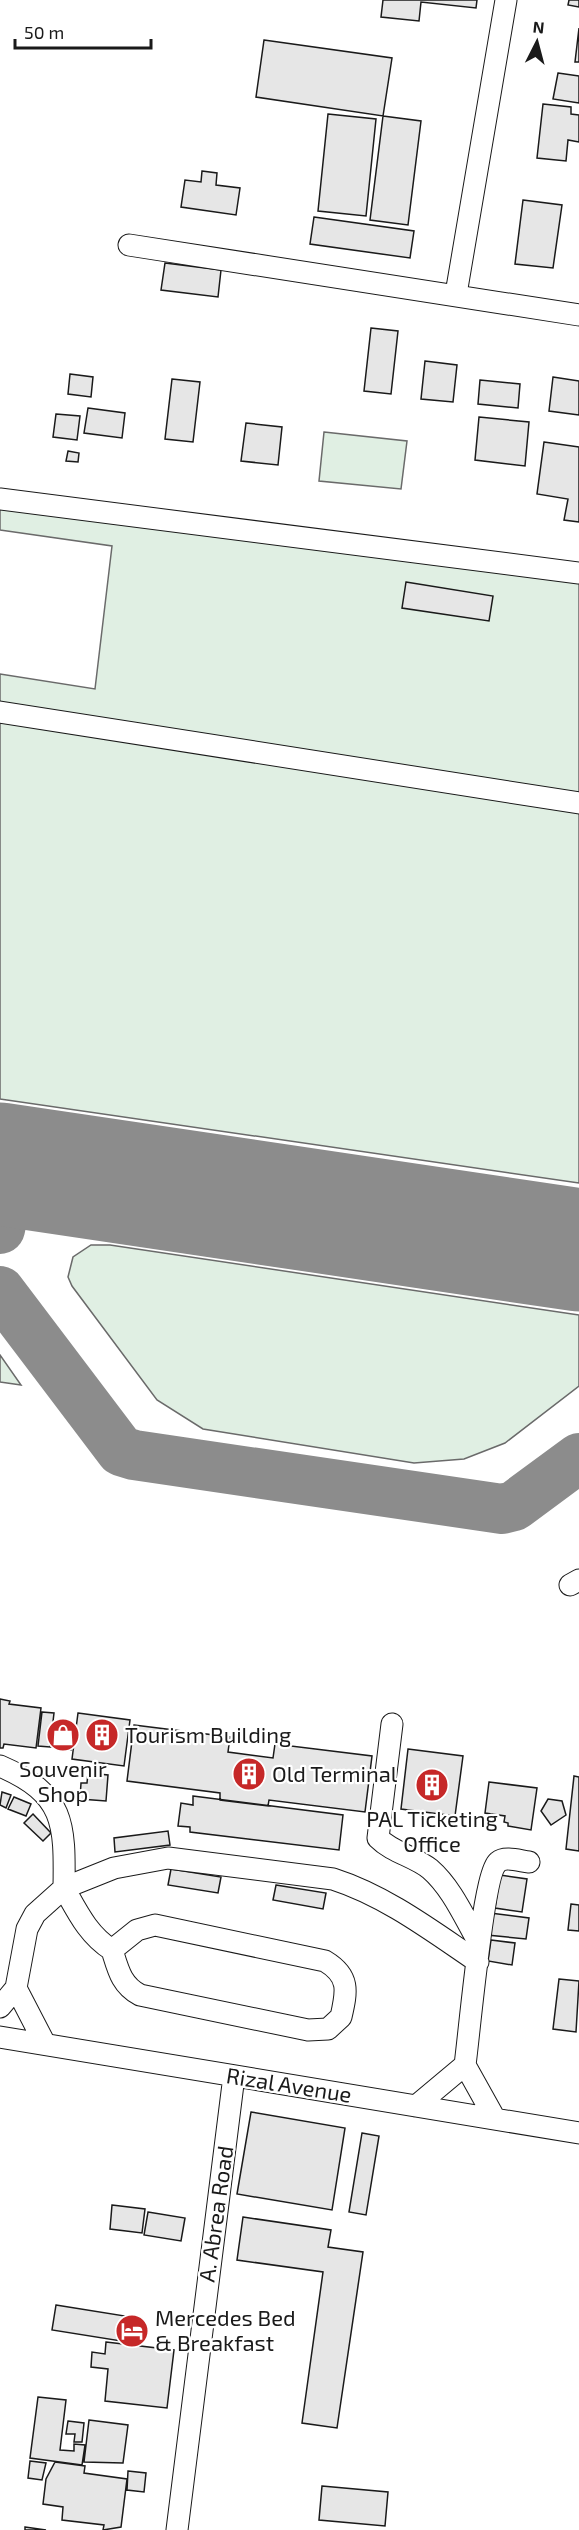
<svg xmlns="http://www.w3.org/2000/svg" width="579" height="2530" font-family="'Exo 2',sans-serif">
<rect width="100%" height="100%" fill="#fff"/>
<path fill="#e0efe3" stroke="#6a6a6a" stroke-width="1.5" d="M 324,432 L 407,441 L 401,489 L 319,481 Z
M 0,505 L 579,577 L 579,1183 L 0,1099 L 0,674 L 95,689 L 112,546 L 0,530 Z
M 91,1245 L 110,1245 L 579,1315 L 579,1386 L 505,1443 L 464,1459 L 414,1463 L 203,1429 L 157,1400 L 72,1286 L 68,1277 L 73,1257 Z
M 0,1355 L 21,1385 L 0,1382 Z"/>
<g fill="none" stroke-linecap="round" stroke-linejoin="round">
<path stroke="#8c8c8c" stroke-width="50" d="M 0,1229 L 2,1220 L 35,1169
M 569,1249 L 579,1243
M 0,1291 L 121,1451 L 134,1455 L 502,1509 L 514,1506 L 579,1458"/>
<path stroke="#8c8c8c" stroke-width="123" d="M 0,1164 L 579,1250"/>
</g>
<path fill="#e6e6e6" stroke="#1a1a1a" stroke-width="1.5" d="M 383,0 L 477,0 L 476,8 L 421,2 L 419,21 L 381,17 Z
M 569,0 L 579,0 L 579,7 L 568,5 Z
M 579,28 L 579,62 L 575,62 Z
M 264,40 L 392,58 L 383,116 L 256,97 Z
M 558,73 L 579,76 L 579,103 L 553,99 Z
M 543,104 L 571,107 L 571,114 L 579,115 L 579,142 L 568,140 L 566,161 L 537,158 Z
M 328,114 L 376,119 L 366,216 L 318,211 Z
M 383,116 L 421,121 L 408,225 L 370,220 Z
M 202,171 L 217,173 L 216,185 L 240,188 L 236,215 L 181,207 L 185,180 L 201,182 Z
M 523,200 L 562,205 L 553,268 L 515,264 Z
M 314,217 L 414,231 L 410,258 L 310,244 Z
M 165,263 L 221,270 L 218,297 L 161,290 Z
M 371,328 L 398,331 L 391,394 L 364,391 Z
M 425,361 L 457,365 L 453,402 L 421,399 Z
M 70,374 L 93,377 L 91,397 L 68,394 Z
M 553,377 L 579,381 L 579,415 L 549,411 Z
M 172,379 L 200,382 L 193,442 L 165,439 Z
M 480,380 L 520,384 L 518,408 L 478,404 Z
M 88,408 L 125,413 L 122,438 L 84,433 Z
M 56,414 L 80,416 L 77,440 L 53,437 Z
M 479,417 L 529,422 L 525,466 L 475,460 Z
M 246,423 L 282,427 L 278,465 L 241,461 Z
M 544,442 L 579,447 L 579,522 L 564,520 L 568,499 L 537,494 Z
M 68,451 L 79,453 L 78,462 L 66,461 Z
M 406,582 L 493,596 L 489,621 L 402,608 Z
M 0,1699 L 10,1701 L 9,1704 L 41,1708 L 36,1748 L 4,1744 L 3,1748 L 0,1748 Z
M 42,1712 L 54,1713 L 50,1747 L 38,1746 Z
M 78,1713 L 130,1720 L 124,1766 L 72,1759 Z
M 54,1722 L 74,1725 L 71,1750 L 51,1747 Z
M 134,1725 L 230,1737 L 228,1752 L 273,1758 L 275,1744 L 372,1756 L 365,1812 L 269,1800 L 268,1806 L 220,1800 L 220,1793 L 127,1781 Z
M 408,1749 L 463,1756 L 455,1816 L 401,1809 Z
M 88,1773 L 108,1775 L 106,1801 L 80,1799 L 81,1783 L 87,1783 Z
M 574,1776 L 579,1777 L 579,1851 L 566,1849 Z
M 489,1782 L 537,1788 L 531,1830 L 508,1826 L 508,1823 L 504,1822 L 505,1816 L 485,1813 Z
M 2,1792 L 11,1795 L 6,1808 L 0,1805 Z
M 193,1796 L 343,1815 L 339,1850 L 190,1832 L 190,1827 L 178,1826 L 181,1803 L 193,1805 Z
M 14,1797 L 31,1804 L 26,1816 L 8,1809 Z
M 548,1799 L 562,1801 L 566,1815 L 551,1825 L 541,1811 Z
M 33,1814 L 51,1833 L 43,1841 L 24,1823 Z
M 168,1831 L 170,1845 L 115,1852 L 114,1838 Z
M 171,1869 L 221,1877 L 218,1893 L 168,1885 Z
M 500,1875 L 527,1879 L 522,1912 L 495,1908 Z
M 276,1885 L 326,1893 L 323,1909 L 273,1900 Z
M 571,1904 L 579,1905 L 579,1931 L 568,1930 Z
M 490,1913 L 529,1918 L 526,1939 L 487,1935 Z
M 491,1940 L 515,1943 L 512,1965 L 488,1961 Z
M 559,1979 L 579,1981 L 576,2032 L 553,2029 Z
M 251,2112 L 345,2128 L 332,2210 L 237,2194 Z
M 362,2133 L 379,2136 L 366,2215 L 349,2212 Z
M 112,2205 L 145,2209 L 142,2233 L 110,2229 Z
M 148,2212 L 185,2218 L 181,2241 L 144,2235 Z
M 243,2217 L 331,2230 L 328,2247 L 363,2252 L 337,2428 L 302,2423 L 323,2272 L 237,2260 Z
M 56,2305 L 125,2316 L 121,2341 L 52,2330 Z
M 106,2342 L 174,2350 L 167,2408 L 105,2401 L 108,2369 L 91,2367 L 92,2352 L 105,2354 Z
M 38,2397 L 66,2400 L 60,2450 L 74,2451 L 74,2444 L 85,2445 L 82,2465 L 30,2458 Z
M 89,2420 L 128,2425 L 123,2463 L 84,2462 Z
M 68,2421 L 84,2423 L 82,2442 L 74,2442 L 75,2434 L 66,2434 Z
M 30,2461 L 46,2463 L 42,2480 L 28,2478 Z
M 55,2462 L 85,2466 L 84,2473 L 127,2479 L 121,2527 L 103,2530 L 104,2525 L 62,2520 L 63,2507 L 43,2504 L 46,2479 Z
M 128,2471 L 146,2473 L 144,2492 L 127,2490 Z
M 322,2486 L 388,2492 L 385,2526 L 319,2520 Z
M 25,2527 L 46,2530 L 25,2530 Z"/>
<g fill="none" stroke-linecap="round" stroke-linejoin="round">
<g stroke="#1a1a1a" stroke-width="23">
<path id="minor" d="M 129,245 L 579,315
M 456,294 L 506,0
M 0,499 L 579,573
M 0,712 L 579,803
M 570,1585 L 579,1580
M 392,1724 L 378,1838 C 393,1853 414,1856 430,1869 C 452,1888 465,1919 479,1943
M 0,1766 C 65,1794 65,1823 64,1888
M 64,1888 C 77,1911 88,1935 112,1950 C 118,1969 121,1985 140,1995 L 308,2030 L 328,2029 L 341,2017 C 347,1991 350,1976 325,1961 L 155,1925 L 137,1930 L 112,1950
M 16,1988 L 45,2044
M 0,2007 L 16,1988 L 27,1929 L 35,1914 L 64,1888 L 114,1868 L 168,1858 L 333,1879 C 386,1896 432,1931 478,1962
M 0,2037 L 579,2133
M 465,2065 C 469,2037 483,1874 498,1862 C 505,1856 520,1861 529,1862
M 465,2065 L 494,2117
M 416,2106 L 465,2065
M 177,2530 L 234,2076"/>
</g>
<use href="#minor" stroke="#fff" stroke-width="21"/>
</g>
<defs>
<g id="shop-disc" transform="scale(1.725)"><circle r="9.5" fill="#c62828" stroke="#fff"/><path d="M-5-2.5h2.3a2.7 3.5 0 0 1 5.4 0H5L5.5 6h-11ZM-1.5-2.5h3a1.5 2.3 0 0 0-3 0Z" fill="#fff"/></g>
<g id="building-disc" transform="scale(1.725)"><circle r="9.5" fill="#c62828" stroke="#fff"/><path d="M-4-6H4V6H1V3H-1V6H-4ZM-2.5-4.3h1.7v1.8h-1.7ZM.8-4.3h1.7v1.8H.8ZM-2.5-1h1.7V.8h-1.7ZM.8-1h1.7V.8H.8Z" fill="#fff"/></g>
<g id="hotel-disc" transform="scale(1.725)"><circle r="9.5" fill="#c62828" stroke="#fff"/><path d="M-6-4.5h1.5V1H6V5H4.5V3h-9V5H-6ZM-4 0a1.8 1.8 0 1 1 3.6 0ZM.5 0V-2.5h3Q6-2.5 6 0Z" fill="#fff"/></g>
</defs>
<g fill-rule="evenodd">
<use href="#shop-disc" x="63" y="1735"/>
<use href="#building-disc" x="102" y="1735"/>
<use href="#building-disc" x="249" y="1774"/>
<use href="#building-disc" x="432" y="1785"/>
<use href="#hotel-disc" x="132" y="2331"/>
</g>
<g text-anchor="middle" stroke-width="4.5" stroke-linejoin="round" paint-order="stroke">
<g font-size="22" fill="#1a1a1a" stroke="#fff" text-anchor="start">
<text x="125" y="1743">Tourism Building</text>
<text x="63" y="1777" text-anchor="middle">Souvenir<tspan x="63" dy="25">Shop</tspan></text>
<text x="272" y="1782">Old Terminal</text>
<text x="432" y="1827" text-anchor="middle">PAL Ticketing<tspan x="432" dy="25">Office</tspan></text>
<text x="155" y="2326">Mercedes Bed<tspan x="155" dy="25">&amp; Breakfast</tspan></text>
</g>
<g font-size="22" fill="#1a1a1a" stroke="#fff">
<text transform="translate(289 2085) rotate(9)" y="8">Rizal Avenue</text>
<text transform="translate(216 2214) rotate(-82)" y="8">A. Abrea Road</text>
</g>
</g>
<g transform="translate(537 42) rotate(6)" stroke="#ffffff" stroke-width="4.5" paint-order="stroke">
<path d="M0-4.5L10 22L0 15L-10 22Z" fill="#1a1a1a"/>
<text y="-9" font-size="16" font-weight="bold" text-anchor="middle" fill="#1a1a1a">N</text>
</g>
<path d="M15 39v9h136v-9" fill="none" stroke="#1a1a1a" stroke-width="3"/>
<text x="24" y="39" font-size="18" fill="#1a1a1a" stroke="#ffffff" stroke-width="4.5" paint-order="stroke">50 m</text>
</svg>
